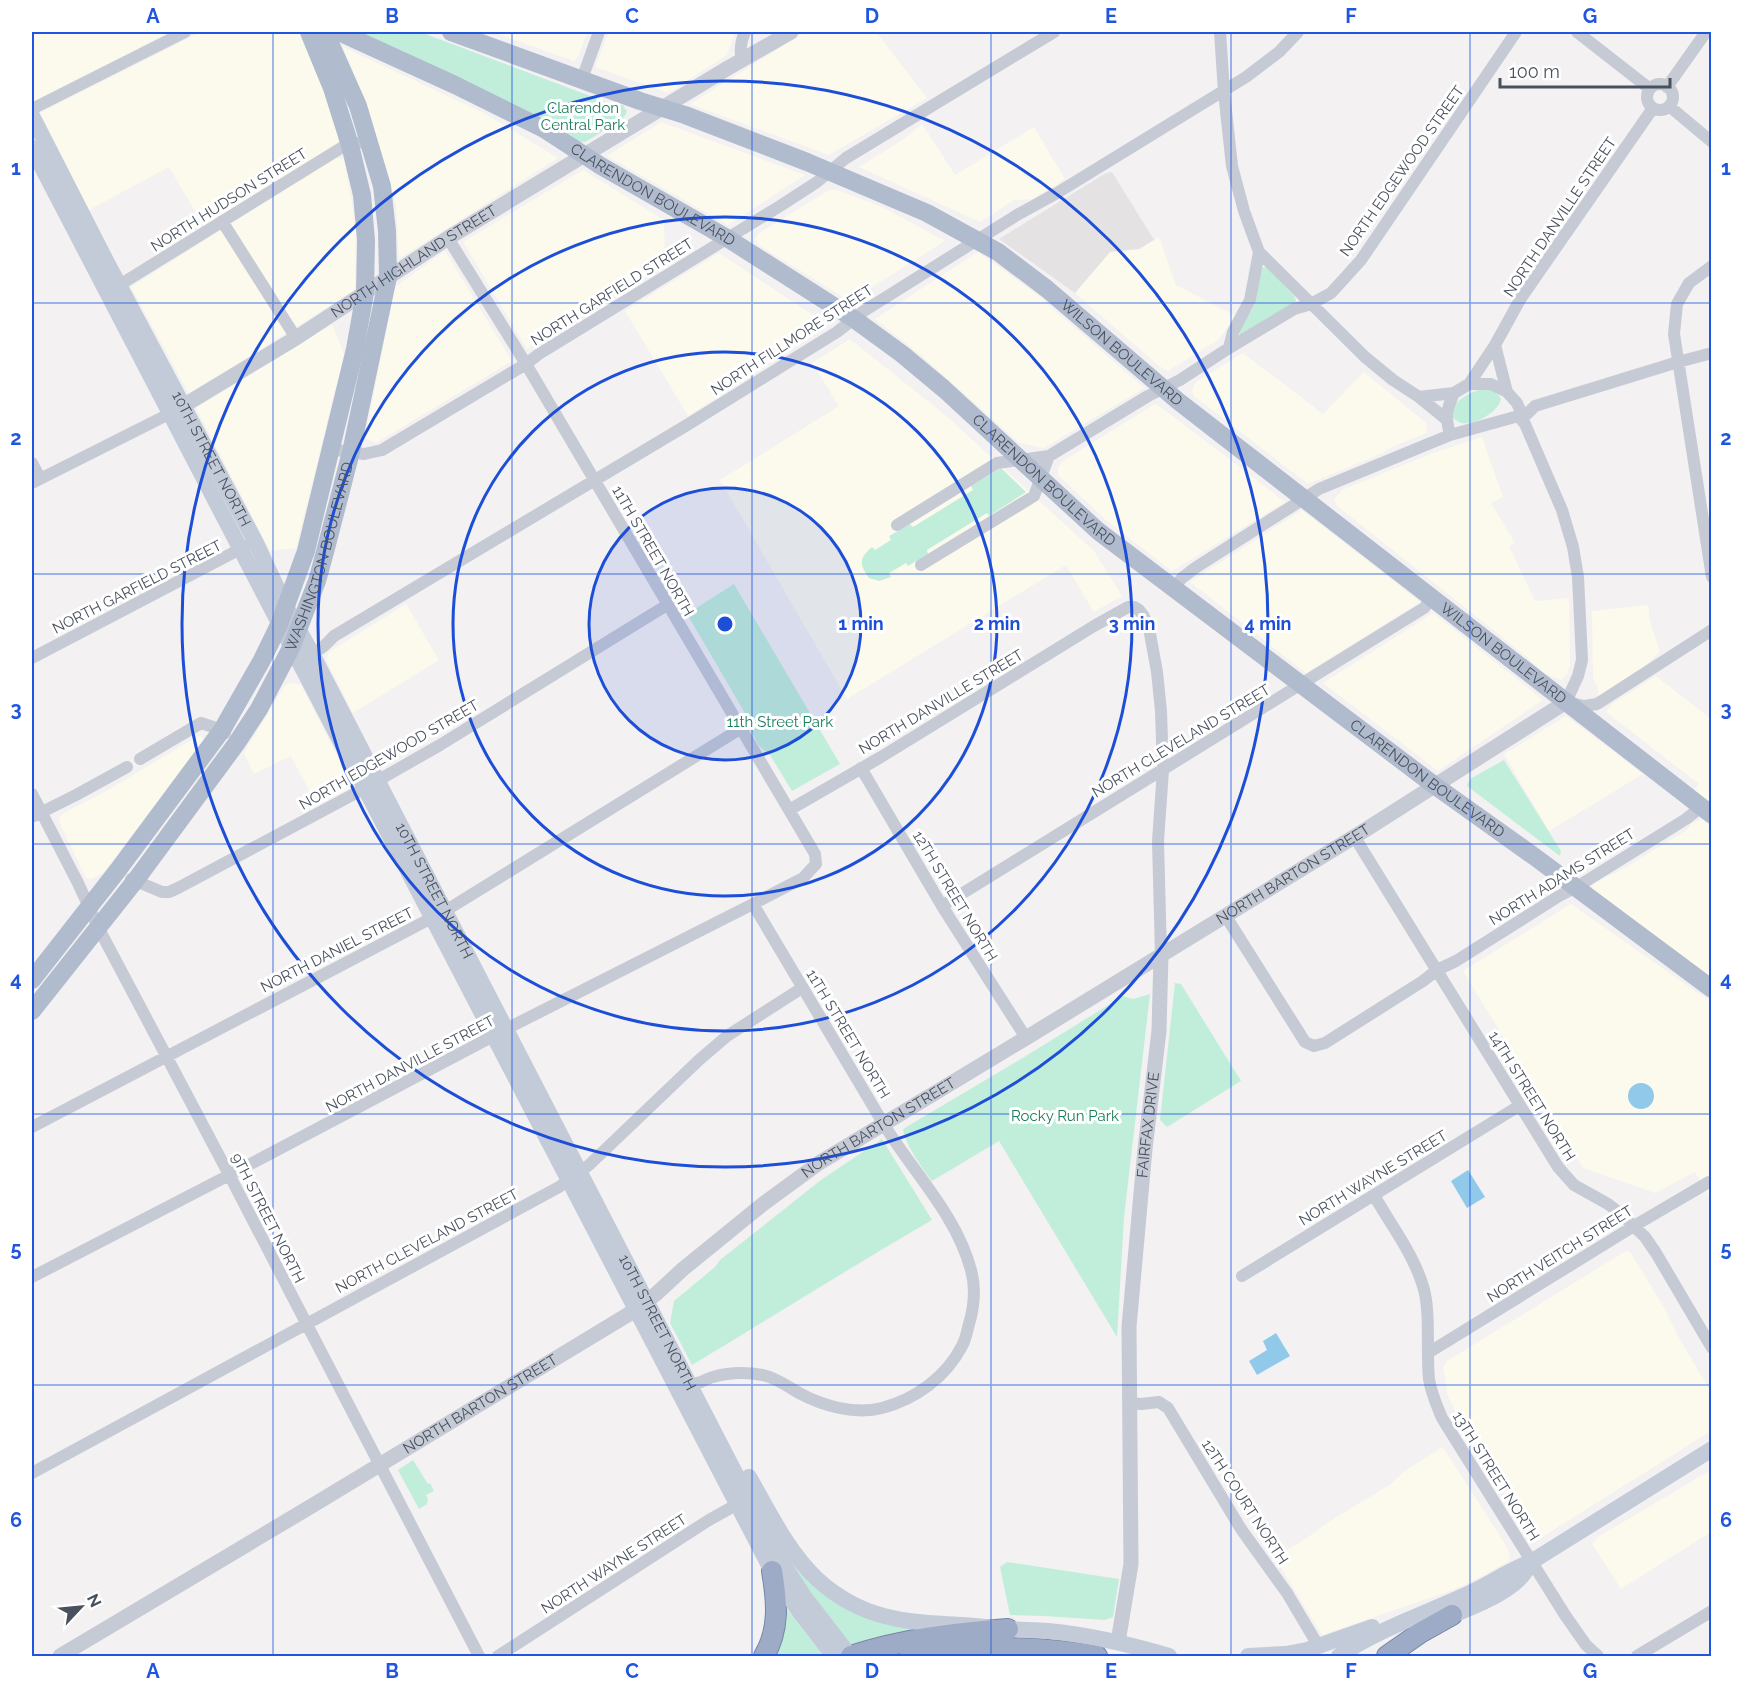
<svg xmlns="http://www.w3.org/2000/svg" width="1743" height="1688" font-family="Raleway,sans-serif">
<rect width="100%" height="100%" fill="#f3f1f1"/>
<path fill="#fcfaec" d="M 32,32 L 170,32 L 34,101 L 32,97 Z
M 201,32 L 299,32 L 336,120 L 339,143 L 205,228 L 169,167 L 89,210 L 40,113 Z
M 492,32 L 587,32 L 578,57 L 574,61 Z
M 609,32 L 735,32 L 727,55 L 668,93 L 595,67 Z
M 805,32 L 876,32 L 927,98 L 829,155 L 690,104 Z
M 343,47 L 484,113 L 558,158 L 399,259 L 396,204 L 368,108 Z
M 661,122 L 805,175 L 728,225 L 607,156 Z
M 922,124 L 955,175 L 1034,127 L 1065,179 L 1033,199 L 1014,200 L 980,222 L 859,167 L 904,139 Z
M 335,158 L 344,159 L 356,227 L 355,290 L 189,394 L 131,287 Z
M 583,170 L 664,220 L 665,264 L 527,349 L 463,242 Z
M 829,190 L 837,190 L 882,207 L 945,241 L 850,301 L 760,246 L 755,240 L 758,234 Z
M 1159,237 L 1176,285 L 1234,315 L 1230,324 L 1218,340 L 1168,371 L 1159,366 L 1075,293 L 1110,252 L 1139,249 Z
M 445,251 L 512,361 L 376,443 L 365,438 L 395,287 Z
M 978,252 L 1035,293 L 1144,388 L 1044,448 L 1019,443 L 922,356 L 875,319 Z
M 719,253 L 828,325 L 688,416 L 625,311 Z
M 332,324 L 344,354 L 296,548 L 270,551 L 196,408 Z
M 850,339 L 944,414 L 1094,551 L 1122,596 L 1094,612 L 1066,565 L 847,699 L 720,480 L 839,406 L 812,363 Z
M 1243,353 L 1323,414 L 1364,372 L 1426,423 L 1427,433 L 1392,447 L 1383,453 L 1308,484 L 1194,396 L 1192,390 L 1196,382 Z
M 1155,404 L 1166,411 L 1285,502 L 1172,571 L 1107,521 L 1058,475 L 1058,467 L 1063,461 Z
M 1482,437 L 1503,497 L 1491,503 L 1515,543 L 1509,546 L 1535,601 L 1569,598 L 1570,665 L 1567,674 L 1561,680 L 1545,674 L 1521,652 L 1337,506 L 1334,500 L 1342,490 L 1430,454 Z
M 1302,510 L 1420,602 L 1306,673 L 1190,582 Z
M 406,604 L 439,660 L 353,713 L 326,660 L 329,652 Z
M 1648,605 L 1650,621 L 1660,652 L 1646,665 L 1598,697 L 1598,688 L 1593,679 L 1592,611 Z
M 1433,613 L 1543,700 L 1438,771 L 1323,683 Z
M 1656,676 L 1711,719 L 1711,805 L 1694,790 L 1699,784 L 1606,712 L 1612,704 Z
M 290,683 L 301,685 L 353,787 L 317,805 L 291,756 L 254,774 L 244,753 L 285,685 Z
M 1566,716 L 1643,774 L 1549,831 L 1504,754 Z
M 200,736 L 203,738 L 203,742 L 103,873 L 92,879 L 86,878 L 60,824 L 59,818 L 62,814 L 110,789 L 196,737 Z
M 1704,818 L 1712,824 L 1711,979 L 1680,954 L 1598,894 L 1593,891 L 1592,887 L 1594,884 L 1607,876 L 1616,873 L 1687,830 L 1691,824 Z
M 1571,904 L 1711,1002 L 1711,1199 L 1695,1172 L 1655,1193 L 1583,1168 L 1463,971 Z
M 1626,1251 L 1630,1252 L 1665,1309 L 1679,1338 L 1711,1392 L 1711,1431 L 1536,1541 L 1528,1531 L 1466,1430 L 1448,1397 L 1443,1368 L 1447,1361 Z
M 1443,1447 L 1507,1547 L 1510,1558 L 1507,1562 L 1475,1580 L 1450,1591 L 1322,1635 L 1275,1558 L 1311,1535 L 1327,1523 L 1391,1484 L 1406,1470 Z
M 1711,1470 L 1711,1532 L 1621,1589 L 1592,1544 L 1598,1537 Z"/>
<path fill="#e4e2e3" d="M 1112,172 L 1154,240 L 1139,249 L 1110,252 L 1075,293 L 999,239 L 1106,173 Z"/>
<path fill="#c1eeda" d="M 350,32 L 420,32 L 614,105 L 623,105 L 627,112 L 624,117 L 620,121 L 585,142 C 578,143 575,142 572,136 L 546,121 Z
M 1263,267 L 1269,268 L 1295,297 L 1296,302 L 1240,335 L 1239,332 C 1243,323 1250,315 1254,306 C 1260,294 1256,278 1263,267 Z
M 1482,389 C 1490,389 1497,391 1501,399 C 1498,413 1471,428 1459,422 C 1435,410 1472,391 1482,389 Z
M 1001,468 L 1026,492 L 989,516 L 987,513 L 927,550 L 928,554 L 908,566 L 906,563 L 889,573 L 891,577 L 879,581 L 869,578 C 859,564 859,558 872,547 L 875,550 L 891,540 L 889,536 L 910,524 L 913,527 L 973,490 L 971,486 Z
M 734,584 L 840,764 L 792,791 L 770,755 L 759,746 L 752,733 L 749,720 L 687,614 Z
M 1504,760 L 1561,851 L 1560,856 L 1467,786 L 1470,779 Z
M 1175,983 L 1181,984 L 1241,1081 L 1167,1127 L 1160,1120 Z
M 1150,994 L 1124,1217 L 1117,1337 L 999,1141 L 932,1181 C 923,1169 904,1143 903,1129 L 1021,1059 L 1123,996 L 1133,999 Z
M 882,1139 L 932,1220 C 851,1267 772,1317 692,1365 L 670,1323 L 674,1301 L 715,1267 L 720,1260 L 821,1180 Z
M 413,1460 L 428,1484 L 430,1483 L 434,1491 L 426,1495 L 428,1499 L 427,1504 L 419,1509 L 398,1470 Z
M 780,1542 L 798,1567 L 916,1629 L 875,1638 L 827,1656 L 770,1656 L 782,1610 L 787,1609 L 820,1651 L 805,1592 Z
M 1007,1562 L 1119,1579 L 1113,1617 L 1105,1620 L 1045,1616 L 1010,1615 L 1000,1567 Z"/>
<path fill="#90c9ea" d="M1628 1096a13 13 0 1 1 26 0a13 13 0 1 1-26 0Z
M 1468,1170 L 1485,1197 L 1467,1208 L 1451,1181 Z
M 1276,1333 L 1290,1356 L 1257,1375 L 1249,1361 L 1267,1350 L 1263,1341 Z"/>
<g fill="none" stroke-linecap="round" stroke-linejoin="round">
<g stroke="#7586a9" stroke-width="22">
<path id="trunk" d="M 764,1656 C 780,1629 777,1601 772,1571
M 851,1656 C 902,1639 954,1633 1008,1629
M 910,1656 C 972,1646 1035,1645 1097,1656
M 1387,1656 L 1420,1633 L 1452,1615"/>
</g>
<path stroke="#c5cad5" stroke-width="12" d="M 1220,32 L 1224,92 L 1232,166 L 1244,211 L 1259,252 L 1365,357 L 1393,380 L 1419,397 L 1446,419
M 1577,32 L 1650,89
M 742,60 C 739,49 741,41 745,32
M 582,79 L 599,32
M1647 97a13 13 0 1 1 26 0a13 13 0 1 1-26 0Z
M 1667,87 L 1706,32
M 1669,106 L 1712,142
M 32,109 L 185,32
M 222,221 L 296,338
M 1712,266 L 1689,283 L 1677,304 L 1674,334 L 1712,577
M 113,289 L 341,148 L 369,140
M 1495,345 L 1507,392
M 1229,348 L 1233,332 L 1250,300 L 1259,252
M 1469,384 L 1495,345 L 1521,298 L 1653,108
M 1419,397 L 1454,393 L 1469,384 L 1491,384 L 1507,392 L 1517,403 L 1522,415 L 1450,435 C 1445,415 1446,411 1454,393
M 1518,415 L 1525,424 L 1562,510 L 1573,547 L 1578,577 L 1582,660 L 1578,676 L 1566,702 L 1584,706 L 1597,704 L 1712,630
M 1522,415 L 1527,414 L 1535,406 L 1678,362 L 1712,353
M 330,449 L 364,454 L 382,450 L 526,364 L 539,354 L 780,206 L 817,182 L 846,158 L 1054,32
M 32,463 L 40,478
M 32,483 L 169,414
M 897,525 L 997,463 L 1049,456 L 1148,396 L 1180,380 L 1229,348 L 1294,309 L 1311,304 L 1331,293 L 1361,260 L 1516,32
M 921,565 L 1034,496 L 1049,456
M 1173,589 L 1182,578 L 1195,568 L 1319,489 L 1450,435
M 305,651 C 319,654 325,645 334,636 L 687,425 L 837,332 L 864,311 L 1017,215 L 1057,193 L 1246,77 L 1279,52 L 1298,32
M 32,658 L 246,546
M 140,759 L 201,723 L 222,730 L 225,733
M 861,768 L 942,906 L 1026,1038
M 32,794 L 78,883 L 98,927 L 234,1184 L 479,1656
M 789,810 L 881,757 L 1094,626 L 1128,607 L 1134,607 L 1139,610 L 1143,615 L 1149,628 L 1157,672 L 1161,711 L 1163,770 L 1158,841 L 1161,955
M 32,817 L 76,795 L 127,767
M 1354,836 L 1558,1167 L 1574,1185 L 1608,1204 L 1621,1214 L 1645,1237 L 1656,1253 L 1712,1348
M 131,879 L 162,892 L 169,892 L 178,888 L 356,793 L 440,745 L 667,605
M 942,906 L 1424,608 L 1432,598
M 1225,915 L 1305,1042 L 1314,1046 L 1325,1043 L 1423,981 L 1437,970 L 1456,961 L 1559,896 L 1575,888 L 1686,819 L 1701,807
M 32,1127 L 445,911 L 740,729
M 1374,1195 C 1390,1224 1413,1253 1423,1286 C 1431,1312 1426,1351 1429,1379 C 1431,1393 1437,1406 1442,1418 L 1565,1615 L 1586,1645 L 1598,1656
M 1242,1276 L 1519,1106
M 32,1277 L 241,1169 L 514,1025 L 753,904 L 803,878 L 816,864 L 815,854 L 526,364 L 448,238
M 1428,1353 L 1634,1226 L 1709,1182
M 683,1385 C 689,1385 695,1384 701,1382 C 705,1380 709,1378 713,1377 C 730,1372 746,1372 763,1375 C 777,1378 787,1386 799,1393 C 823,1406 855,1415 882,1408 C 916,1399 946,1377 962,1346 C 966,1339 967,1331 969,1324 C 974,1307 976,1288 971,1270 C 956,1214 912,1171 883,1123 C 839,1050 796,977 753,904
M 1129,1403 L 1141,1404 L 1159,1402 L 1168,1408 L 1241,1529 L 1287,1593 L 1319,1647
M 32,1473 L 559,1187 L 589,1165 L 699,1060 L 727,1036 L 802,988
M 498,1656 L 709,1520 L 743,1501
M 1637,1656 L 1712,1611"/>
<g stroke="#c5cad5" stroke-width="15">
<path id="s1" d="M 173,412 L 296,338 L 448,238 L 728,68 L 791,32"/>
<path id="s2" d="M 1118,1642 L 1131,1564 L 1129,1327 L 1145,1149 L 1159,1031 L 1161,955"/>
<path id="s3" d="M 60,1656 L 310,1507 L 629,1314 L 656,1294 L 683,1269 L 763,1204 L 819,1163 L 1026,1038 L 1362,832 L 1566,702"/>
</g>
<g stroke="#c4cbd8" stroke-width="16">
<path id="s4" d="M 32,116 L 103,255 L 255,541 L 286,607 L 311,652 L 778,1556 L 805,1598 L 850,1656"/>
<path d="M 32,148 L 772,1571 L 799,1611 L 834,1656"/>
<path d="M 749,1477 C 769,1512 788,1552 817,1579 C 862,1620 905,1622 962,1625 C 977,1626 992,1628 1007,1629 C 1021,1630 1035,1630 1048,1631 C 1089,1635 1129,1644 1169,1656"/>
<path d="M 1440,1619 C 1463,1612 1505,1595 1521,1577 C 1525,1573 1528,1567 1531,1562"/>
<path d="M 1248,1656 L 1286,1654 L 1307,1650 L 1372,1627"/>
<path d="M 1339,1656 C 1377,1630 1419,1616 1461,1597 C 1485,1587 1507,1571 1531,1562 L 1712,1449"/>
</g>
<g stroke="#b1bbce" stroke-width="18">
<path id="s5" d="M 339,32 L 455,85 L 544,129 L 601,166 L 727,238 L 854,319 L 902,354 L 944,389 L 1098,531 L 1434,785 L 1535,857 L 1712,989"/>
<path id="s6" d="M 451,32 L 640,101 L 685,115 L 807,162 L 927,213 L 998,252 L 1047,289 L 1178,401 L 1712,815"/>
<path d="M 32,980 L 118,870 L 222,730 L 262,660 L 279,625 L 306,551 L 355,349 L 365,293 L 366,240 L 362,195 L 350,145 L 332,88 L 309,32"/>
<path id="s7" d="M 32,1011 L 135,881 L 236,744 L 259,709 L 291,648 L 317,581 L 325,552 L 351,452 L 388,277 L 387,231 L 382,186 L 358,106 L 325,32"/>
</g>
<use href="#trunk" stroke="#9eabc6" stroke-width="20"/>
</g>
<path fill="none" stroke="#1f55df" stroke-width="1.5" stroke-opacity="0.55" d="M 273,32 L 273,1656M 512,32 L 512,1656M 752,32 L 752,1656M 991,32 L 991,1656M 1231,32 L 1231,1656M 1470,32 L 1470,1656M 32,303 L 1712,303M 32,574 L 1712,574M 32,844 L 1712,844M 32,1114 L 1712,1114M 32,1385 L 1712,1385"/>
<circle cx="725" cy="624" r="136" fill="#1d4ed8" fill-opacity=".12"/>
<g fill="none" stroke="#1d4ed8" stroke-width="3">
<circle cx="725" cy="624" r="136"/>
<circle cx="725" cy="624" r="272"/>
<circle cx="725" cy="624" r="407"/>
<circle cx="725" cy="624" r="543"/>
</g>
<g text-anchor="middle" stroke-width="6" stroke-linejoin="round" paint-order="stroke">
<g font-size="15" fill="#1a7e5c" stroke="#fff">
<text x="583" y="113">Clarendon<tspan x="583" dy="17">Central Park</tspan></text>
<text x="780" y="727">11th Street Park</text>
<text x="1065" y="1121">Rocky Run Park</text>
</g>
<g font-size="15" fill="#49515e" stroke="#fff">
<text transform="translate(1402 171) rotate(-55)" y="5">NORTH EDGEWOOD STREET</text>
<text dy="5" stroke="none"><textPath href="#s5" startOffset="354">CLARENDON BOULEVARD</textPath></text>
<text transform="translate(229 200) rotate(-32)" y="5">NORTH HUDSON STREET</text>
<text transform="translate(1560 217) rotate(-56)" y="5">NORTH DANVILLE STREET</text>
<text dy="5" stroke="none"><textPath href="#s1" startOffset="284">NORTH HIGHLAND STREET</textPath></text>
<text transform="translate(612 292) rotate(-32)" y="5">NORTH GARFIELD STREET</text>
<text transform="translate(792 340) rotate(-33)" y="5">NORTH FILLMORE STREET</text>
<text dy="5" stroke="none"><textPath href="#s6" startOffset="750">WILSON BOULEVARD</textPath></text>
<text dy="5" stroke="none"><textPath href="#s4" startOffset="387">10TH STREET NORTH</textPath></text>
<text dy="5" stroke="none"><textPath href="#s5" startOffset="840">CLARENDON BOULEVARD</textPath></text>
<text transform="translate(653 551) rotate(60)" y="5">11TH STREET NORTH</text>
<text dy="5" stroke="none"><textPath href="#s7" startOffset="543">WASHINGTON BOULEVARD</textPath></text>
<text transform="translate(137 587) rotate(-27)" y="5">NORTH GARFIELD STREET</text>
<text dy="5" stroke="none"><textPath href="#s6" startOffset="1236">WILSON BOULEVARD</textPath></text>
<text transform="translate(941 702) rotate(-31)" y="5">NORTH DANVILLE STREET</text>
<text transform="translate(1181 741) rotate(-31)" y="5">NORTH CLEVELAND STREET</text>
<text transform="translate(389 755) rotate(-30)" y="5">NORTH EDGEWOOD STREET</text>
<text dy="5" stroke="none"><textPath href="#s5" startOffset="1326">CLARENDON BOULEVARD</textPath></text>
<text dy="5" stroke="none"><textPath href="#s3" startOffset="1462">NORTH BARTON STREET</textPath></text>
<text transform="translate(1562 877) rotate(-32)" y="5">NORTH ADAMS STREET</text>
<text dy="5" stroke="none"><textPath href="#s4" startOffset="873">10TH STREET NORTH</textPath></text>
<text transform="translate(955 896) rotate(59)" y="5">12TH STREET NORTH</text>
<text transform="translate(337 950) rotate(-27)" y="5">NORTH DANIEL STREET</text>
<text transform="translate(848 1034) rotate(59)" y="5">11TH STREET NORTH</text>
<text transform="translate(410 1064) rotate(-28)" y="5">NORTH DANVILLE STREET</text>
<text transform="translate(1532 1096) rotate(58)" y="5">14TH STREET NORTH</text>
<text dy="5" stroke="none"><textPath href="#s2" startOffset="519">FAIRFAX DRIVE</textPath></text>
<text dy="5" stroke="none"><textPath href="#s3" startOffset="976">NORTH BARTON STREET</textPath></text>
<text transform="translate(1373 1178) rotate(-31)" y="5">NORTH WAYNE STREET</text>
<text transform="translate(268 1218) rotate(63)" y="5">9TH STREET NORTH</text>
<text transform="translate(427 1241) rotate(-28)" y="5">NORTH CLEVELAND STREET</text>
<text transform="translate(1560 1254) rotate(-32)" y="5">NORTH VEITCH STREET</text>
<text dy="5" stroke="none"><textPath href="#s4" startOffset="1359">10TH STREET NORTH</textPath></text>
<text dy="5" stroke="none"><textPath href="#s3" startOffset="490">NORTH BARTON STREET</textPath></text>
<text transform="translate(1496 1476) rotate(58)" y="5">13TH STREET NORTH</text>
<text transform="translate(1245 1502) rotate(57)" y="5">12TH COURT NORTH</text>
<text transform="translate(614 1564) rotate(-33)" y="5">NORTH WAYNE STREET</text>
</g>
</g>
<circle cx="725" cy="624" r="9" fill="#1d4ed8" stroke="#fff" stroke-width="3"/>
<g font-size="18" text-anchor="middle" font-weight="bold" fill="#1d4ed8" stroke="#fff" stroke-width="6" stroke-linejoin="round" paint-order="stroke">
<text x="861" y="630">1 min</text>
<text x="997" y="630">2 min</text>
<text x="1132" y="630">3 min</text>
<text x="1268" y="630">4 min</text>
</g>
<rect width="1743" height="1688" fill="none" stroke="#ffffff" stroke-width="66"/>
<g transform="translate(81 1607) rotate(64)" stroke="#ffffff" stroke-width="4.5" paint-order="stroke">
<path d="M0-4.5L10 22L0 15L-10 22Z" fill="#49515e"/>
<text y="-9" font-size="16" font-weight="bold" text-anchor="middle" fill="#49515e">N</text>
</g>
<path d="M1500 78v9h170v-9" fill="none" stroke="#49515e" stroke-width="3"/>
<text x="1509" y="78" font-size="18" fill="#49515e" stroke="#ffffff" stroke-width="4.5" paint-order="stroke">100 m</text>
<rect x="33" y="33" width="1677" height="1622" fill="none" stroke="#1f55df" stroke-width="2"/>
<g font-size="20" text-anchor="middle" font-weight="bold" fill="#1f55df">
<text x="153" y="23">A</text>
<text x="392" y="23">B</text>
<text x="632" y="23">C</text>
<text x="872" y="23">D</text>
<text x="1111" y="23">E</text>
<text x="1351" y="23">F</text>
<text x="1590" y="23">G</text>
<text x="16" y="175">1</text>
<text x="1726" y="175">1</text>
<text x="16" y="445">2</text>
<text x="1726" y="445">2</text>
<text x="16" y="716">3</text>
<text x="1726" y="716">3</text>
<text x="16" y="986">4</text>
<text x="1726" y="986">4</text>
<text x="16" y="1256">5</text>
<text x="1726" y="1256">5</text>
<text x="16" y="1527">6</text>
<text x="1726" y="1527">6</text>
<text x="153" y="1678">A</text>
<text x="392" y="1678">B</text>
<text x="632" y="1678">C</text>
<text x="872" y="1678">D</text>
<text x="1111" y="1678">E</text>
<text x="1351" y="1678">F</text>
<text x="1590" y="1678">G</text>
</g>
</svg>
